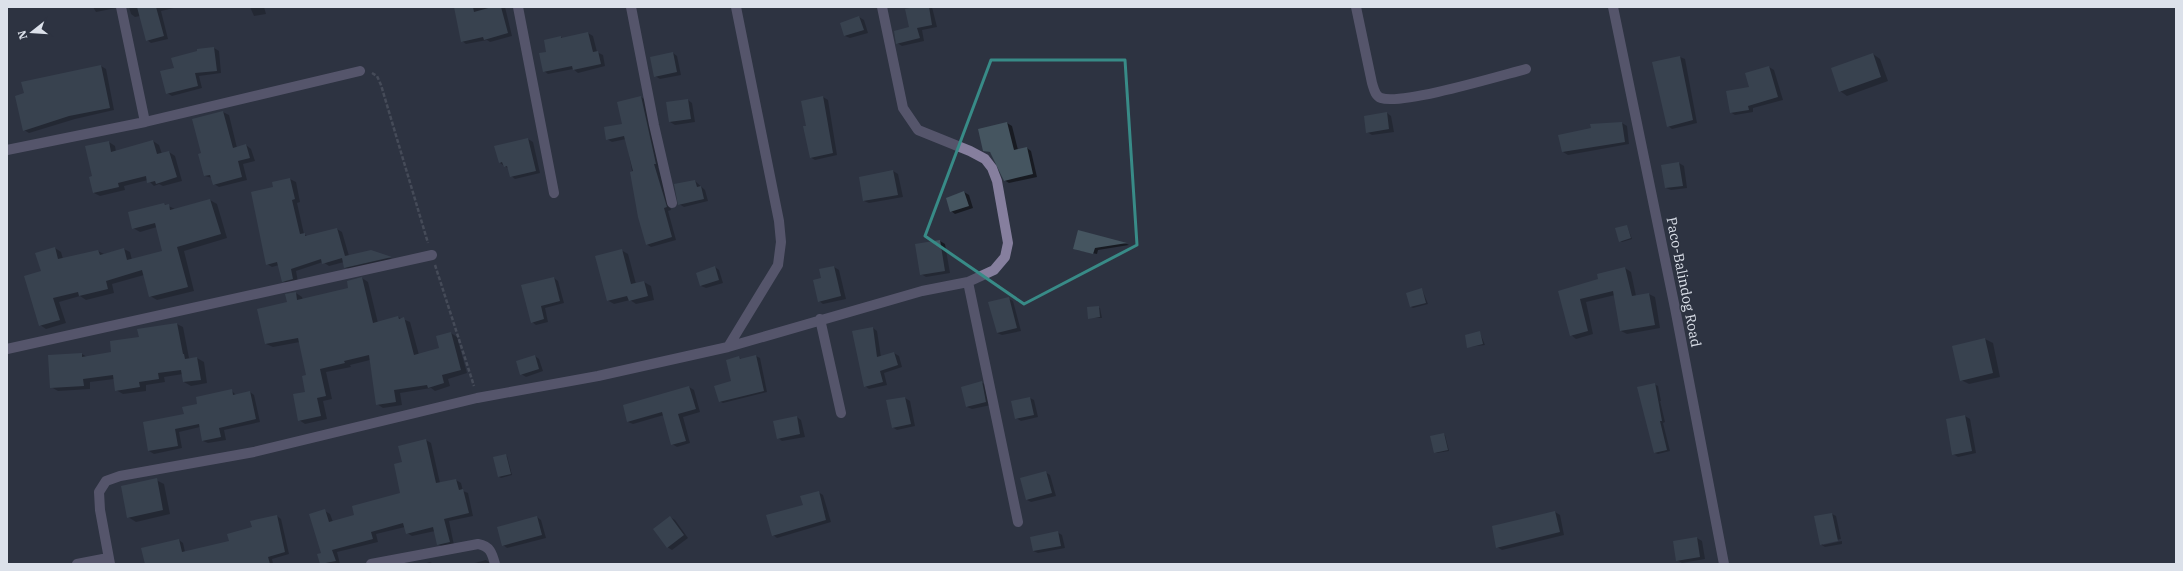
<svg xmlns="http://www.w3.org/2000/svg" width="2183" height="571" font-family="'IBM Plex Serif',serif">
<rect width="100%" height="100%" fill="#2d3341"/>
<path fill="#0007" d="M 93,7 L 116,7 L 116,8 L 96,12 Z
M 129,7 L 178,7 L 161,11 L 168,39 L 151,43 L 147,40 L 140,16 L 135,17 L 131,14 Z
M 250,7 L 264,7 L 266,14 L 254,16 Z
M 462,7 L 505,7 L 512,36 L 490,42 L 487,40 L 466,44 L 462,41 Z
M 911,7 L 932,7 L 937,27 L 922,30 L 924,41 L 902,46 L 897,43 L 910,28 Z
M 859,17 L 864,20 L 868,33 L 850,38 L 845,36 Z
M 588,33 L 593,36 L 597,52 L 603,55 L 605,66 L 578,73 L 573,69 L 548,74 L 544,71 L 561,37 L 564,39 Z
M 214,48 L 219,51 L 221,73 L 199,76 L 202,88 L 172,96 L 167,93 L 175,68 L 198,52 L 198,50 Z
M 673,53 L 677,56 L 681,75 L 660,79 L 655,76 Z
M 1873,54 L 1880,59 L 1888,81 L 1847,96 L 1840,91 Z
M 1680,57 L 1685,59 L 1697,123 L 1672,129 L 1668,126 Z
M 101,66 L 106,69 L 114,110 L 75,119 L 29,133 L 24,130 L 25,94 Z
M 1769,67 L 1774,70 L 1783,100 L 1753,108 L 1753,112 L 1735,115 L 1730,112 Z
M 641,97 L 646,100 L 660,166 L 658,167 L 671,210 L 668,211 L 676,240 L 651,247 L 646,244 L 626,139 L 612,142 L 607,139 L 624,124 Z
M 823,97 L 828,100 L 837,155 L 815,160 L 810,157 L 808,127 Z
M 688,100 L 692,103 L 695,122 L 675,125 L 670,122 Z
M 223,112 L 229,115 L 237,148 L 246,145 L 251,149 L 255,161 L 243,164 L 247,180 L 219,187 L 214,184 L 212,178 L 205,176 L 203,154 Z
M 1387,113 L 1391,116 L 1394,132 L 1372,135 L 1367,132 Z
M 1007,123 L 1012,126 L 1018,150 L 1027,148 L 1031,151 L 1037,177 L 1009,183 L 1004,180 L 992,153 L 984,150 Z
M 1622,123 L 1627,126 L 1629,144 L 1568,155 L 1563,152 Z
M 528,139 L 533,142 L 540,173 L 515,179 L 511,176 L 509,169 L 500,163 Z
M 153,141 L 159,145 L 162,154 L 169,152 L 175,156 L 182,181 L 163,186 L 159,184 L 154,186 L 148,180 L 124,186 L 125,190 L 100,196 L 94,193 L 93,177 L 109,142 L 115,146 L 116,152 Z
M 1679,163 L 1684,166 L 1687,188 L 1671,190 L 1666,188 Z
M 893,171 L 898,174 L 903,197 L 869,203 L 864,201 L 860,178 Z
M 290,179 L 296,182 L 300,202 L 297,203 L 304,234 L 309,237 L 337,229 L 342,232 L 349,256 L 371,251 L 395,260 L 350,270 L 345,267 L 344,262 L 329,266 L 323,262 L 296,271 L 298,282 L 288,284 L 283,281 L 279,265 L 272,267 L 267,264 L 274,188 Z
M 695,181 L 705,190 L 708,201 L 684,207 L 679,204 Z
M 964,192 L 969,195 L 973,208 L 955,214 L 951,211 Z
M 210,200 L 217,204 L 227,238 L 184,251 L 194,291 L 157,300 L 150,296 L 144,275 L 112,284 L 114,293 L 86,300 L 80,296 L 59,302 L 66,323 L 46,329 L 40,325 L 42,272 L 55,248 L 61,252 L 63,259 L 98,251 L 104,254 L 124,249 L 130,252 L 132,260 L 163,252 L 157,227 L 140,232 L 133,228 L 164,204 L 175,209 Z
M 1627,226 L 1632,239 L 1622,242 L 1620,241 Z
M 1079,231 L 1127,244 L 1129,245 L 1098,250 L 1097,254 L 1077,250 L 1074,248 Z
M 940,241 L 945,244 L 950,273 L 926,277 L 921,274 L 916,245 Z
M 621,250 L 628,254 L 636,284 L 644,282 L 651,286 L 654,300 L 636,304 L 630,300 L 614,304 L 607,300 Z
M 715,267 L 719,270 L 723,283 L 706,288 L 701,286 Z
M 834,267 L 839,270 L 846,299 L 823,304 L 819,301 L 822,279 Z
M 1625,268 L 1631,272 L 1636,296 L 1649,294 L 1655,297 L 1660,328 L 1627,334 L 1621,331 L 1615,295 L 1586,302 L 1593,334 L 1576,339 L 1571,335 L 1560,292 L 1600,280 Z
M 362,278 L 368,282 L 378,323 L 398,317 L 410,322 L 419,355 L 441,348 L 451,333 L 457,337 L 467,373 L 448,379 L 450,386 L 435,391 L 431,388 L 400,393 L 402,405 L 383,408 L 377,404 L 370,360 L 350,365 L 351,367 L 326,372 L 332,399 L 323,401 L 327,419 L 305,424 L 299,420 L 306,392 L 307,376 L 300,342 L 273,347 L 266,344 L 288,303 L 296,293 L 302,297 L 303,300 L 349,289 Z
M 554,278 L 558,281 L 564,303 L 545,308 L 548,322 L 536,325 L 532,322 Z
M 1422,289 L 1428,304 L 1413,308 L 1411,307 Z
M 1008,298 L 1013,301 L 1021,331 L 1002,335 L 997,333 Z
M 1098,307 L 1100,308 L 1102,318 L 1089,318 Z
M 177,324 L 183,327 L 189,358 L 197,358 L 204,362 L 207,383 L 191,386 L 184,382 L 183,374 L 164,377 L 165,382 L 146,385 L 146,391 L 123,394 L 116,390 L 114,379 L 90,382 L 90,389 L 58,391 L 51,387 L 82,354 L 87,357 L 113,353 L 140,338 Z
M 873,328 L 877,331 L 881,357 L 894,353 L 899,356 L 902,367 L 884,373 L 887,385 L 869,389 L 865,386 Z
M 1480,333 L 1485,345 L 1468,347 Z
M 1985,339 L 1993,343 L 2000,377 L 1969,384 L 1961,380 L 1953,347 Z
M 535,356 L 539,359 L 543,371 L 526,377 L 521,374 Z
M 756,356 L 760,358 L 767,392 L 723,403 L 719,401 L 733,382 L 739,357 L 742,360 Z
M 982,383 L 987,385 L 991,405 L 972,409 L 967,407 Z
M 1654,384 L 1658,386 L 1661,401 L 1660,401 L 1665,422 L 1663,423 L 1670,451 L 1658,454 L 1655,453 Z
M 689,387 L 694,390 L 700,412 L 683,417 L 690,443 L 677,447 L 672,444 L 664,415 L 633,424 L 628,422 Z
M 231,390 L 236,395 L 250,392 L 254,395 L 260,422 L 224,430 L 226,440 L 208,443 L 203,441 L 200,427 L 179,432 L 182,448 L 154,454 L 149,451 L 144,423 L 185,415 L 198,404 Z
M 905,398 L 910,401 L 915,426 L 897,430 L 892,427 L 888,401 Z
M 1030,398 L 1034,400 L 1038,417 L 1021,421 L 1016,418 Z
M 1965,416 L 1970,419 L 1976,453 L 1958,457 L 1953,454 Z
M 797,417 L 801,420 L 805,437 L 782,441 L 778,438 Z
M 1443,434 L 1445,435 L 1449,451 L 1437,453 L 1434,452 Z
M 426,440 L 431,443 L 440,483 L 456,480 L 461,483 L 463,491 L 468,493 L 473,516 L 449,521 L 454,545 L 443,547 L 438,544 L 435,531 L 412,536 L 407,533 L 405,527 L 376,534 L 378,542 L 337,552 L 340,564 L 321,564 L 319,554 L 322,553 L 325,511 L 330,514 L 333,522 L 355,516 L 402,494 L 403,463 L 399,446 Z
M 505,455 L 507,456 L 512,475 L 501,478 L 499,477 Z
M 1045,472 L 1050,475 L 1056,496 L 1031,502 L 1027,500 Z
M 156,480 L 164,484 L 170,514 L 136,522 L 128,517 Z
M 818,492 L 823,495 L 831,522 L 777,538 L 773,535 Z
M 1555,512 L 1560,515 L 1564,535 L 1502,550 L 1497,547 Z
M 1832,514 L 1836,516 L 1841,539 L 1823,543 L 1823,545 L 1842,541 L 1842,544 L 1825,547 L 1820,544 Z
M 277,516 L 281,519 L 289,554 L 272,559 L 273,564 L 146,564 L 179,540 L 183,543 L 185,552 L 230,542 Z
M 537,517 L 541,520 L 546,538 L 507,548 L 503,545 Z
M 670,517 L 675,520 L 688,538 L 672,550 L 667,547 Z
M 1057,532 L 1062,535 L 1065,548 L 1038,553 L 1033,551 Z
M 1697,538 L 1702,541 L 1705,559 L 1682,563 L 1677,560 Z
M 486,560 L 491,564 L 471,564 Z
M 430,562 L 434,564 L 423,564 Z"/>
<path fill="#455560" d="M 137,7 L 156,7 L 164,36 L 146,41 Z
M 454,7 L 473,7 L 474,12 L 492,7 L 501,7 L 508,33 L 484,40 L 483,37 L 461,42 Z
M 915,7 L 929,7 L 932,25 L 917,28 L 920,38 L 896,44 L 894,31 L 909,27 L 905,9 Z
M 859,16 L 864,30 L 844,36 L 840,23 Z
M 588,32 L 593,52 L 598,51 L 601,64 L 573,70 L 572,66 L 543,72 L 539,53 L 546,52 L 544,40 L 561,36 L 561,38 Z
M 214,47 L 217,71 L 195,73 L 198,86 L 166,94 L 160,71 L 174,68 L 171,58 L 197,51 L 197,49 Z
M 673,52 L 677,72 L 654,77 L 650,57 Z
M 1873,53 L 1881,77 L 1839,92 L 1831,68 Z
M 1680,56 L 1693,120 L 1667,127 L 1652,62 Z
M 101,65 L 110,108 L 69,116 L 23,131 L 15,96 L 24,93 L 21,82 Z
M 1769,66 L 1778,97 L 1748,106 L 1749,110 L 1730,113 L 1726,91 L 1749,87 L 1745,73 Z
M 641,96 L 656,164 L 654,164 L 667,207 L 664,208 L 672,237 L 646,245 L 638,217 L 630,172 L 633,171 L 624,136 L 606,140 L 604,127 L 622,124 L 617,102 Z
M 823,96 L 833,153 L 810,158 L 803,126 L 806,126 L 801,101 Z
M 688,99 L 691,119 L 669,122 L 666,102 Z
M 223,111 L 233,148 L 246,144 L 250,158 L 238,161 L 242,177 L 213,185 L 210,175 L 204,176 L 198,154 L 201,153 L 192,119 Z
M 1387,112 L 1389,129 L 1366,133 L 1364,116 Z
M 1007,122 L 1014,150 L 1027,147 L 1033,174 L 1004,181 L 990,152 L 983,151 L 978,129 Z
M 1622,122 L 1625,142 L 1562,152 L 1558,135 L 1591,128 L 1590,124 Z
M 528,138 L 536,171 L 510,177 L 507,166 L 504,167 L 502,162 L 499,163 L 494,146 Z
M 153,140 L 157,154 L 169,151 L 177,177 L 156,184 L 155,181 L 147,183 L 146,176 L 118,183 L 119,187 L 93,193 L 89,177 L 92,176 L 85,146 L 109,141 L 111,152 Z
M 1679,162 L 1683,186 L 1665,188 L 1661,165 Z
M 893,170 L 898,195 L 863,201 L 859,177 Z
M 290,178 L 295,199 L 292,200 L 300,234 L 305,233 L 305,236 L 337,228 L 345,256 L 371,250 L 392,257 L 344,268 L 342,258 L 322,264 L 321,259 L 291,269 L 293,279 L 282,282 L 277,262 L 266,265 L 251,192 L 273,187 L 272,182 Z
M 695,180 L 697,187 L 701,186 L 704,199 L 678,205 L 674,184 Z
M 964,191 L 969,206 L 950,212 L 946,198 Z
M 210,199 L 221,234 L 177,247 L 188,287 L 149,297 L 142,270 L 106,281 L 108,289 L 79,296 L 78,292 L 53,298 L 60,320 L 39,326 L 24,276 L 41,271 L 35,253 L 55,247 L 58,259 L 98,250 L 100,255 L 124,248 L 127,260 L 162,251 L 155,223 L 132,229 L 128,212 L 164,203 L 165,205 L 169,204 L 170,210 Z
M 1627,225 L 1631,238 L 1619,242 L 1615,228 Z
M 1078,230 L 1127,243 L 1095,248 L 1093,254 L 1073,249 Z
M 940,240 L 945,271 L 920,275 L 915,244 Z
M 622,249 L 631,284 L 644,281 L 648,296 L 629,301 L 627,296 L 607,301 L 595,256 Z
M 715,266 L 719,280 L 700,286 L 696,273 Z
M 834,266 L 841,296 L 818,302 L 813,280 L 821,278 L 819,269 Z
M 1625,267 L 1632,296 L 1649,293 L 1655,325 L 1620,331 L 1613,291 L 1580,299 L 1588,331 L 1570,336 L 1558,291 L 1598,279 L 1597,274 Z
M 362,277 L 373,323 L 398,316 L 399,319 L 404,317 L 414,355 L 439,348 L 436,336 L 451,332 L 461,370 L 442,375 L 444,383 L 428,388 L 427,385 L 394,390 L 396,402 L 376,405 L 369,355 L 344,361 L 345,363 L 320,369 L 326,396 L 317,398 L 321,416 L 298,421 L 293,394 L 305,392 L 302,376 L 306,375 L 298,338 L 265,344 L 257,309 L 287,302 L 285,294 L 296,292 L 297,300 L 348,288 L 347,281 Z
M 554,277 L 560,301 L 541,306 L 544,319 L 531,323 L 521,285 Z
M 1422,288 L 1426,303 L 1410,307 L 1406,293 Z
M 1009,297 L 1017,328 L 997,333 L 988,302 Z
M 1099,306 L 1100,317 L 1088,319 L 1087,307 Z
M 177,323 L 183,354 L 184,354 L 185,359 L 197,357 L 201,380 L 183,382 L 181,370 L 158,373 L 159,379 L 139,382 L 140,387 L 115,391 L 113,375 L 83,379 L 84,386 L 50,388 L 48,355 L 82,353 L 82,357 L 111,352 L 110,341 L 139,337 L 137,329 Z
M 873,327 L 877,357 L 894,352 L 898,365 L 880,371 L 883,382 L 864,387 L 852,331 Z
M 1480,331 L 1483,344 L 1467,348 L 1465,335 Z
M 1985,338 L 1993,373 L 1960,381 L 1952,346 Z
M 535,355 L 539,369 L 520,375 L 516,361 Z
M 756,355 L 764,391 L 719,402 L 714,386 L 731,381 L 726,360 L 739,356 L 740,359 Z
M 982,381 L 986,402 L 966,407 L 961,387 Z
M 1655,383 L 1662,421 L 1660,421 L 1667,450 L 1654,453 L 1637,387 Z
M 689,386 L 696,409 L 678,414 L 686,441 L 671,445 L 662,412 L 627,422 L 623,405 Z
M 232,389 L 233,395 L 250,391 L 256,419 L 219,428 L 221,437 L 202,441 L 199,424 L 175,429 L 178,446 L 148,451 L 143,422 L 184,414 L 182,407 L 197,404 L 196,397 Z
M 905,397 L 911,424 L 892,428 L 886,400 Z
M 1030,397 L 1034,415 L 1015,419 L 1011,401 Z
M 1965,415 L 1972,451 L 1952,455 L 1946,419 Z
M 797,416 L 800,434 L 777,439 L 773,421 Z
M 1444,433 L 1448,450 L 1434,453 L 1430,436 Z
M 426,439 L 436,483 L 456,479 L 459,490 L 463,489 L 469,513 L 444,519 L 450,542 L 437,545 L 433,527 L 406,534 L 403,523 L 371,532 L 373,539 L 332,550 L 336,561 L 320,564 L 317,554 L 321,553 L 309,514 L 325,509 L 329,522 L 354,515 L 352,506 L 400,493 L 394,464 L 402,462 L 398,446 Z
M 506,454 L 511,474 L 498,477 L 493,457 Z
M 1046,471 L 1052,493 L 1026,500 L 1020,478 Z
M 157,478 L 163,510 L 127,518 L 121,486 Z
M 819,491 L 826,520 L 772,536 L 766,515 L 803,505 L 800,496 Z
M 1555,511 L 1560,532 L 1496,548 L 1492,526 Z
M 1832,513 L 1838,541 L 1820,545 L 1814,516 Z
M 277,515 L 285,552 L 268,557 L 270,564 L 145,564 L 141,548 L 179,539 L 182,552 L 229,541 L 227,534 L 252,527 L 250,521 Z
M 537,516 L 542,535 L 502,546 L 497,527 Z
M 670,516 L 684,535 L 667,548 L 653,529 Z
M 1058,531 L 1061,546 L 1033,551 L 1030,537 Z
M 1697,537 L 1700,557 L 1676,561 L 1673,541 Z"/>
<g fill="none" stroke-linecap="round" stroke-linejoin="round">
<path stroke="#626874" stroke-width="2.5" stroke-dasharray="4 2" stroke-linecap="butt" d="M 372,73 L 377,76 L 381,85 L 428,243
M 435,265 L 474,386"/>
<path stroke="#867f9e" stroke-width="10" d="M 121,7 L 145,122
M 518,7 L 554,193
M 631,7 L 654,125 L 672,203
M 1356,7 L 1372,83 C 1374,89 1375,96 1381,98 C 1403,105 1499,76 1526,69
M 1613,7 L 1675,308 L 1724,564
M 7,150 L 145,122 L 360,71
M 968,282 L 1018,522
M 820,319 L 841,413
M 728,347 L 778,265 L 781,242 L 779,221 L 736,7
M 7,349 L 432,255
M 77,564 L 108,558
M 110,564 L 100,510 L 99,492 L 106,481 L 120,476 L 254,452 L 477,398 L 598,376 L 728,347 L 922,291 L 968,282 L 994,270 L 1005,257 L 1008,243 L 997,181 L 992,168 L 985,159 L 970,151 L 918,130 L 903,108 L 882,7
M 371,564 L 478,544 C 490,546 492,553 495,564"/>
</g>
<path d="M0 0H2183V571H0ZM 991,60 L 1125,60 L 1137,245 L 1024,304 L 925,236 Z" fill="#2d3341" fill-opacity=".55" fill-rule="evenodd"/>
<path fill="none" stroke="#388b87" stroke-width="3" stroke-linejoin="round" d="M 991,60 L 1125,60 L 1137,245 L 1024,304 L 925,236 Z"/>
<g text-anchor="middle" stroke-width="3" stroke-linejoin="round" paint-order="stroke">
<g font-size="14" fill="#dce1ea" stroke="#2d3341">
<text transform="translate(1684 282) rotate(79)" y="5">Paco-Balindog Road</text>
</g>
</g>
<rect width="2183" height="571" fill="none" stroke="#dce1ea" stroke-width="16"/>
<g transform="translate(32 32) rotate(253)" stroke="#2d3341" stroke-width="3" paint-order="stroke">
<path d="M0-3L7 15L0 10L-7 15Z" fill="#dce1ea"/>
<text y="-6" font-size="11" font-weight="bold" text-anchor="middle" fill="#dce1ea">N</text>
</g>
</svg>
